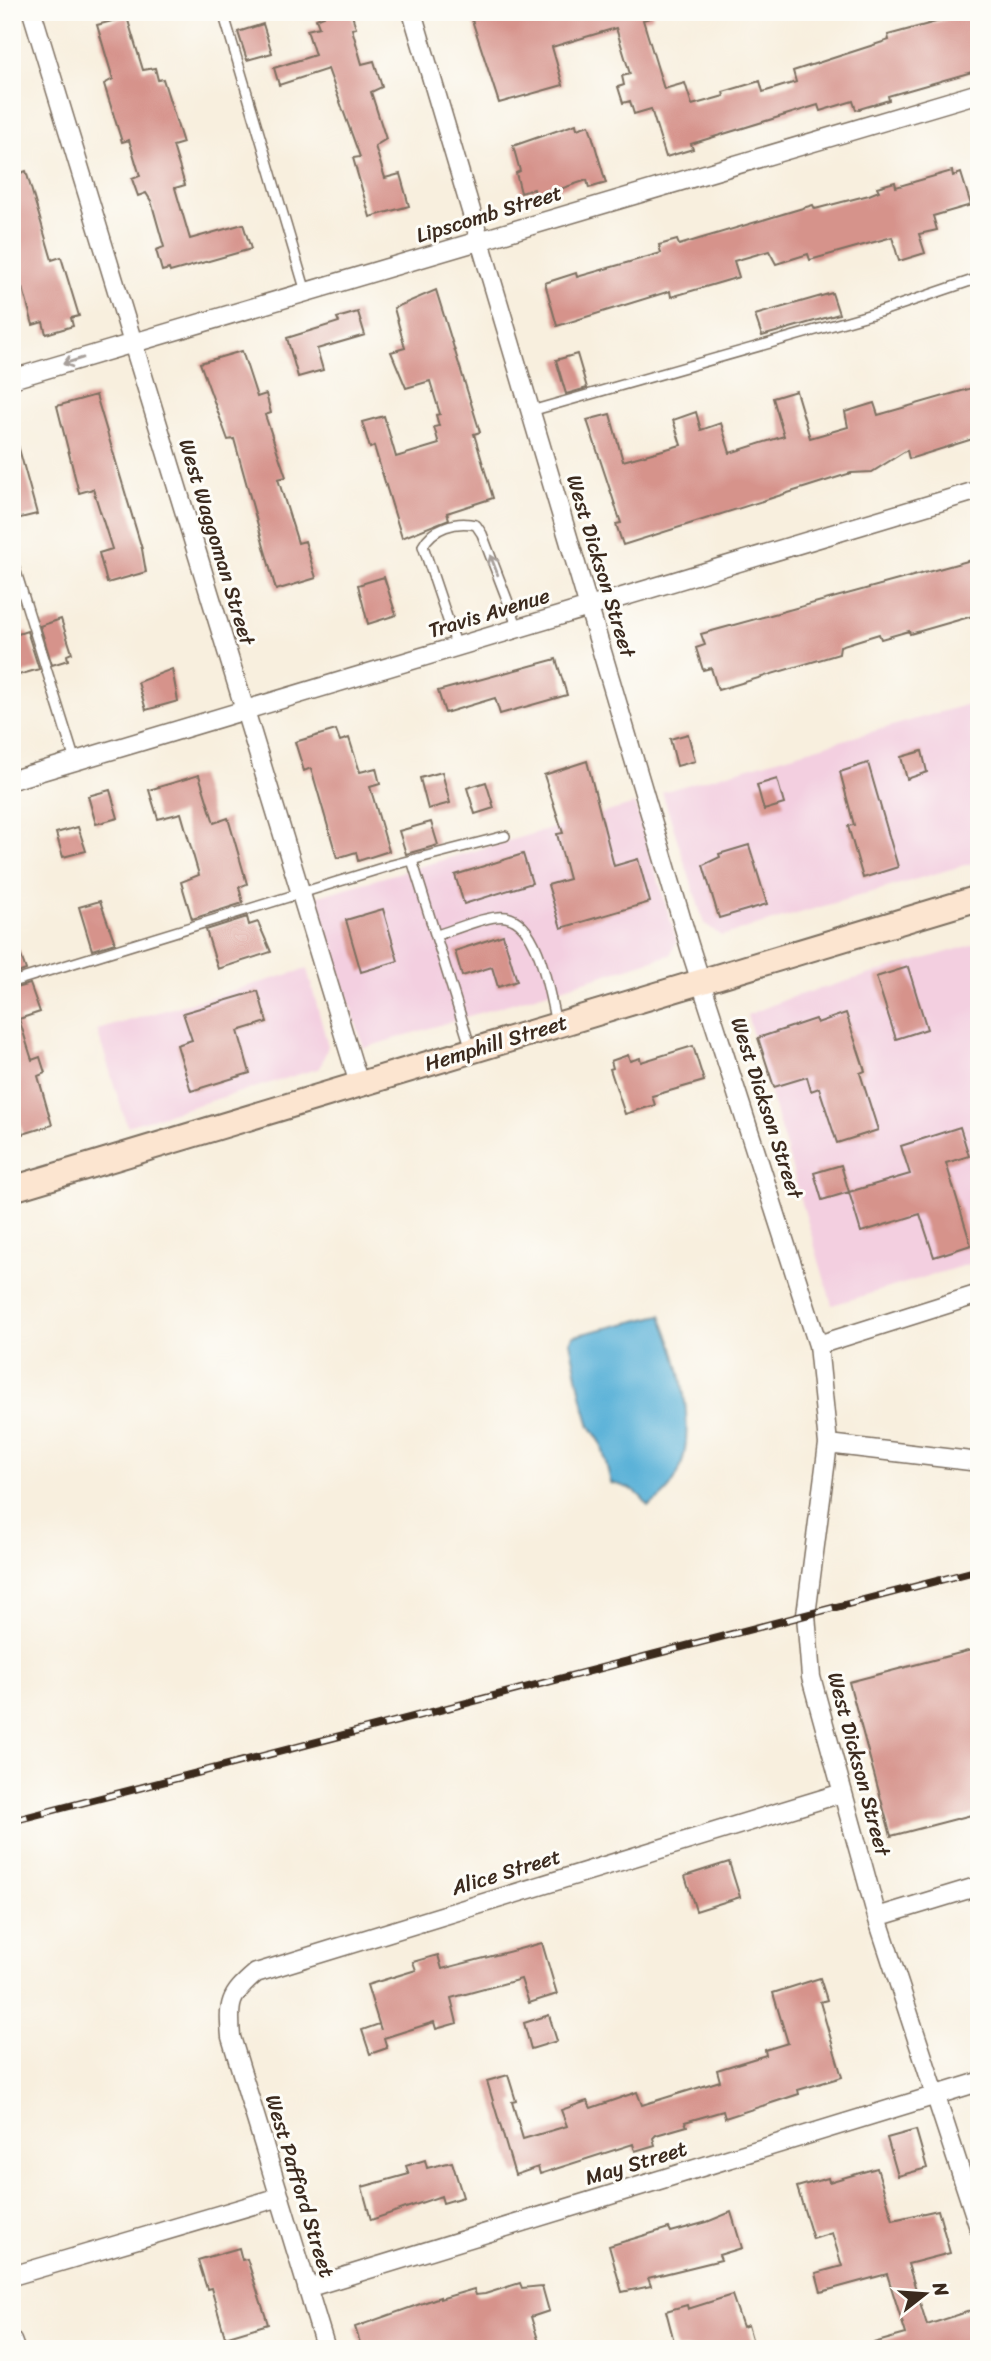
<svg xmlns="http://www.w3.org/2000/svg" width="991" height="2361" font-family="Sriracha,sans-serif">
<rect width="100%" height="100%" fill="#fdfcf7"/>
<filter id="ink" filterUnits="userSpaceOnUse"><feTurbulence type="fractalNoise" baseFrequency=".0143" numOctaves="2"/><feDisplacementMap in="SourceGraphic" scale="14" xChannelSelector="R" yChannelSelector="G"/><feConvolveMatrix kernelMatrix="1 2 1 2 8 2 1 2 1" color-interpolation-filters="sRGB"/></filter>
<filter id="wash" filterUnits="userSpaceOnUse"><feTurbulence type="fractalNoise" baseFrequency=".00686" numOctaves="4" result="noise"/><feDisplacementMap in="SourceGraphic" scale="28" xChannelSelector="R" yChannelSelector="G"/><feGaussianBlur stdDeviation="1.57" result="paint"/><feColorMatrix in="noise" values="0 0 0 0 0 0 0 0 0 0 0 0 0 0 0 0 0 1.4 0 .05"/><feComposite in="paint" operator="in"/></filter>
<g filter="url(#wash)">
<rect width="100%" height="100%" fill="#f8efde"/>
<path fill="#f3cfe0" d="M 979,701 L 979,861 L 721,936 L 704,923 L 662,792 Z
M 635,804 L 677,941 L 670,955 L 364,1048 L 315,897 Z
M 979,943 L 979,1261 L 832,1305 L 747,1015 L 792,997 Z
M 307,969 L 328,1046 L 320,1068 L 127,1126 L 97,1030 Z"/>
<path fill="#5cb2d8" stroke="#4c6e7b" stroke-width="2" d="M 661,1315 C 683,1368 711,1472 648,1506 C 639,1491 627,1486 611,1483 L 601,1443 L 590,1426 L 582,1399 L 570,1342 L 573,1336 Z"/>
<g id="blocks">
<path fill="#d6938b" d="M 323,12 L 351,12 L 356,28 L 352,29 L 362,64 L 374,61 L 382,87 L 371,92 L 386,139 L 375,146 L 385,178 L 400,174 L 409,206 L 370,217 L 353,158 L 360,157 L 328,69 L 279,85 L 274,68 L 315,55 L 307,30 L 319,27 L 316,19 L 324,16 Z
M 482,12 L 652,12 L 653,17 L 643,20 L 664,89 L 685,83 L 692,105 L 724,96 L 723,92 L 760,81 L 763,92 L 796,82 L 793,71 L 889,40 L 888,35 L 958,16 L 957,12 L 976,12 L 979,70 L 888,96 L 889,100 L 856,110 L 853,101 L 820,111 L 818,105 L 691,144 L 693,149 L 666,157 L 651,109 L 634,114 L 630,101 L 623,103 L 618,87 L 624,85 L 622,76 L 630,74 L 616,28 L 552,47 L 563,85 L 499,103 L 472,20 L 484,16 Z
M 127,17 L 143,70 L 155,68 L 158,80 L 163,79 L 183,143 L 173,146 L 185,185 L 175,188 L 190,239 L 243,224 L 251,249 L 170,272 L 169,269 L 162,271 L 156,250 L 164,247 L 151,201 L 146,193 L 138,196 L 132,179 L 140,176 L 129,140 L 122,142 L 104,84 L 113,79 L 97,25 Z
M 263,24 L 272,53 L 247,60 L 238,32 Z
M 576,124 L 577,129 L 589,125 L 606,183 L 589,188 L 587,180 L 536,197 L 534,189 L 521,193 L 516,173 L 520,171 L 513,146 Z
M 26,171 L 52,260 L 61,257 L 79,316 L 71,318 L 73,326 L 46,334 L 43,322 L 33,325 L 23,288 L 16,290 L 12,278 L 12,268 L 18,266 L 12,247 L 12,176 Z
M 952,171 L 953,176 L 961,173 L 971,205 L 933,216 L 937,230 L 919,234 L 925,253 L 899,261 L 892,237 L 810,260 L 808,254 L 776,264 L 769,251 L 734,261 L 739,277 L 671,297 L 670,291 L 557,326 L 545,283 L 576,273 L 577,277 L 661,253 L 659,245 L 677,240 L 679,245 L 813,205 L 815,209 L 869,195 L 879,191 L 877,187 L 895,182 L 896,187 Z
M 436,290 L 480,432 L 474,434 L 493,498 L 447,513 L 449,519 L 402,538 L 374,446 L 370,448 L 362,422 L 384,416 L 396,457 L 439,444 L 434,427 L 439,426 L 436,415 L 440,414 L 430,381 L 406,388 L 391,352 L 405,348 L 394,308 Z
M 832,293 L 839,314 L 762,336 L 755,315 Z
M 358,312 L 365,335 L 317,349 L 323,370 L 298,377 L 287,338 L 339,322 L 337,318 Z
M 242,351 L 257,397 L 266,394 L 271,413 L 265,415 L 286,477 L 278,479 L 298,543 L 305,541 L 316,578 L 276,590 L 234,439 L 228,440 L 200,363 Z
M 577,354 L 587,388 L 566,394 L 556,360 Z
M 979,386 L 979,437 L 909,459 L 907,450 L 872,472 L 851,473 L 623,545 L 616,524 L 621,523 L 587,420 L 610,414 L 623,461 L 681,445 L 673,420 L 696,412 L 701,430 L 721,423 L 730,453 L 784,436 L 773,398 L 796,391 L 810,438 L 848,427 L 845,412 L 874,403 L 878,415 Z
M 96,395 L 142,549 L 146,572 L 107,583 L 99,553 L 112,549 L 93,489 L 79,493 L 57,406 Z
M 18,445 L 37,514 L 12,520 L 12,446 Z
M 975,559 L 979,570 L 979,607 L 974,608 L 976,615 L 910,634 L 909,631 L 881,639 L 879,634 L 840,646 L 839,654 L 718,690 L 711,668 L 703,670 L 696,648 L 705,645 L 701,634 Z
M 384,577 L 396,615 L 368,624 L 358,585 Z
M 61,619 L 72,653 L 67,655 L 68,660 L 52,665 L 40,626 Z
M 27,631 L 39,669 L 12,677 L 12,636 Z
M 556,659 L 567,695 L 500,714 L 495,698 L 445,713 L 438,691 Z
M 172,669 L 178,701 L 146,710 L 138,682 Z
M 336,730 L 340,741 L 349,738 L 360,772 L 376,768 L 380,784 L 370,787 L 389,851 L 358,861 L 356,852 L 337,858 L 311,768 L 304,771 L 295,742 Z
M 688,734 L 695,761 L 677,766 L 670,739 Z
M 922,751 L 927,772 L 907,779 L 901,757 Z
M 587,761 L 614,866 L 638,859 L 650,902 L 561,928 L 548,885 L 569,879 L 557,834 L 563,833 L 544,775 Z
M 868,763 L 898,867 L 863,878 L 848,826 L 854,825 L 840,772 Z
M 442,772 L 450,803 L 428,809 L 420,778 Z
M 199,775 L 214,823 L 228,818 L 247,884 L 239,887 L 243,903 L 192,919 L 181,882 L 199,875 L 181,813 L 158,819 L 149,790 Z
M 777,779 L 784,804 L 764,810 L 757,785 Z
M 486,782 L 494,808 L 475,814 L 467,788 Z
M 110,790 L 118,818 L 96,824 L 88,796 Z
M 431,822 L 438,845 L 406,854 L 399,831 Z
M 78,827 L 86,851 L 63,857 L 56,833 Z
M 749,845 L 767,904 L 719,918 L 703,865 L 720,857 L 719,854 Z
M 523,854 L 532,883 L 464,904 L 455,875 Z
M 100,901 L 115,943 L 92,950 L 79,907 Z
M 383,909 L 398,961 L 361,972 L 346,920 Z
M 247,917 L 249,925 L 258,922 L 271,952 L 218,969 L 206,930 Z
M 503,935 L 517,981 L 498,987 L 492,967 L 462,976 L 455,951 Z
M 15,939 L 26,970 L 12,975 L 12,940 Z
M 908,967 L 927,1029 L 896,1039 L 876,977 Z
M 30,984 L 40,1012 L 19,1019 L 32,1060 L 40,1057 L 45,1073 L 38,1076 L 52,1125 L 23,1134 L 12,1100 L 12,989 Z
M 258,991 L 267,1022 L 238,1031 L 250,1073 L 191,1091 L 177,1045 L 192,1040 L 183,1013 Z
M 846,1013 L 865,1071 L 860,1073 L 878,1130 L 837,1143 L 819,1088 L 811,1091 L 807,1077 L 774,1087 L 758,1038 L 815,1019 L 817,1023 Z
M 693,1046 L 704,1081 L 652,1096 L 655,1105 L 625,1114 L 610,1069 L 613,1068 L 611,1061 L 628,1055 L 630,1061 L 640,1058 L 641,1062 Z
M 960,1127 L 969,1156 L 946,1163 L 971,1245 L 934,1257 L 920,1214 L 861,1232 L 849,1192 L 910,1174 L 901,1146 Z
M 841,1165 L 849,1192 L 822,1200 L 814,1173 Z
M 979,1648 L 979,1813 L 891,1836 L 849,1682 Z
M 729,1862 L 740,1897 L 696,1911 L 685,1876 Z
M 542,1943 L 557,1994 L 529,2003 L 521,1979 L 451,1998 L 457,2023 L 436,2029 L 434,2022 L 384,2038 L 387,2048 L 370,2054 L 362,2030 L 379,2024 L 381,2030 L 367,1985 L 416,1970 L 413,1962 L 438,1955 L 442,1969 Z
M 820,1978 L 827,2000 L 820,2002 L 842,2077 L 798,2090 L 799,2094 L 725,2118 L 723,2111 L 685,2122 L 687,2126 L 656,2135 L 653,2138 L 655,2145 L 635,2151 L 633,2144 L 540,2174 L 538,2167 L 515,2175 L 487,2081 L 508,2075 L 516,2101 L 512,2102 L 523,2139 L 567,2126 L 561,2110 L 587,2101 L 591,2108 L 637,2092 L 642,2105 L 720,2081 L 717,2070 L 766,2055 L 765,2050 L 788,2043 L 773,1993 Z
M 549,2015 L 557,2041 L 531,2049 L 524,2023 Z
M 916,2130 L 927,2168 L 898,2176 L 887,2138 Z
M 425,2160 L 427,2168 L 452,2162 L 463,2197 L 443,2203 L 441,2196 L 371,2220 L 362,2187 L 409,2174 L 406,2166 Z
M 877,2168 L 893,2220 L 938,2210 L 950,2253 L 908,2264 L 927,2325 L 970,2311 L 979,2338 L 979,2349 L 871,2349 L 870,2344 L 906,2334 L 887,2274 L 821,2292 L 816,2273 L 842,2266 L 832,2233 L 813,2239 L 797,2187 L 828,2178 L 829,2182 Z
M 731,2212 L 742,2248 L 719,2255 L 721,2260 L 648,2278 L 651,2286 L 622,2292 L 609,2246 L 669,2228 L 671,2232 L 707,2222 Z
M 239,2248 L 242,2260 L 247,2259 L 268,2324 L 225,2337 L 211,2288 L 207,2289 L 198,2260 Z
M 520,2283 L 522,2288 L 542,2286 L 549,2311 L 531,2317 L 541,2349 L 362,2349 L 355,2327 L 440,2297 L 440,2299 L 474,2289 L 476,2295 L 485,2294 Z
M 732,2295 L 743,2327 L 748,2325 L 755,2349 L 676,2349 L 666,2311 L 687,2305 L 688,2309 Z"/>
</g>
</g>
<g filter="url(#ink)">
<use href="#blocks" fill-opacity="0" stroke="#7d6f61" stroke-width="2"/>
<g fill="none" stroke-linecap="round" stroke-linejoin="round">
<g stroke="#7d6f61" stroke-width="12">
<path id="service" d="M 223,12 L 306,292
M 531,411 L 879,312 L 979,278
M 12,559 L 75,761
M 457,647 L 423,546 C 432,528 456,520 476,525 L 482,534 L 518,628
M 412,860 L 471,1049
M 437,935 C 454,930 490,914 506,917 C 540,923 549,995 556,1023
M 12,982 L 392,865 L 505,836"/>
</g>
<g stroke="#7d6f61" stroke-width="21">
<path id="minor" d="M 32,12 L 359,1084
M 412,12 L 690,948 L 818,1345 L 828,1444 L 806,1615 L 811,1677 L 877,1917 L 979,2228
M 12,379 L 979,93
M 12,780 L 979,490
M 818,1345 L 979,1294
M 828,1444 L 979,1462
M 877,1917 L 979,1886
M 12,2276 L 280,2197
M 307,2288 L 979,2082
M 12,2341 L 15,2349
M 326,2349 L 231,2037 C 228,2003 229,1996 256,1973 L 842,1793"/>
</g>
<g stroke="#7d6f61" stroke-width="28">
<path id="secondary" d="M 12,1189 L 979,898"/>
</g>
<use href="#service" stroke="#fff" stroke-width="9"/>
<use href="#minor" stroke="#fff" stroke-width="18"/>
<use href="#secondary" stroke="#fce5d0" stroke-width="24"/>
<g stroke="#3b2a1e" stroke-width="8">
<path id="rail" d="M 12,1821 L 979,1570"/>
</g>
<use href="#rail" stroke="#fdfcf7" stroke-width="5" stroke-dasharray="16" stroke-linecap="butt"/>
</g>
<defs><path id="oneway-shaft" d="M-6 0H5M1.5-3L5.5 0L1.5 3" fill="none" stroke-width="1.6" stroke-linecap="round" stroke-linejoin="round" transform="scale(1.75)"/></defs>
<g stroke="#a79f9a">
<use href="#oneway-shaft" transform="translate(73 361) rotate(163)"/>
<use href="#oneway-shaft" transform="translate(494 565) rotate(-111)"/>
</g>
</g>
<g text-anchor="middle" stroke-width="6" stroke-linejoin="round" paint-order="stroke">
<g font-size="21" fill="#3b2a1e" stroke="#fdfcf7">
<text transform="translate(489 214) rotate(-17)" y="7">Lipscomb Street</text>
<text transform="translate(217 542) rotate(73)" y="7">West Waggoman Street</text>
<text transform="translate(601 566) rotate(73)" y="7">West Dickson Street</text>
<text transform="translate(489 613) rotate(-17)" y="7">Travis Avenue</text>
<text transform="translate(496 1043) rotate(-17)" y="7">Hemphill Street</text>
<text transform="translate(767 1108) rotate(72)" y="7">West Dickson Street</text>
<text transform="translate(859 1764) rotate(75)" y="7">West Dickson Street</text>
<text transform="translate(506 1872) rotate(-17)" y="7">Alice Street</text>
<text transform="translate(636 2163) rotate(-17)" y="7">May Street</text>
<text transform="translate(300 2186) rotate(73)" y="7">West Pafford Street</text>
</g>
</g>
<rect width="991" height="2361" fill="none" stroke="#fdfcf7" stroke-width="42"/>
<g transform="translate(925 2294) rotate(73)" stroke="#fdfcf7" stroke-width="5" paint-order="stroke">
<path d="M0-5L12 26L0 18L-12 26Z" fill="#3b2a1e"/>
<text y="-10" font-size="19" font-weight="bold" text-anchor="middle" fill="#3b2a1e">N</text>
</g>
</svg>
